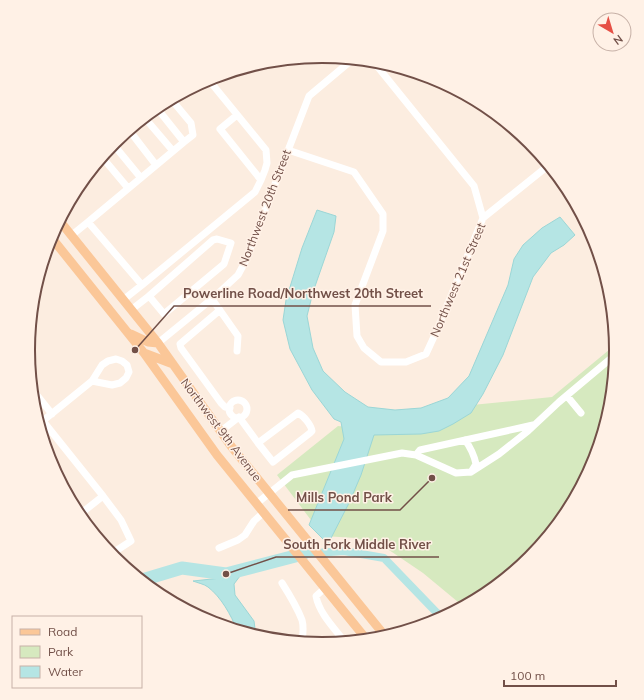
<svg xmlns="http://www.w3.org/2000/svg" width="644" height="700" font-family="Mulish,sans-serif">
<rect width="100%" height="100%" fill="#fcede0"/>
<path fill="#d6e9bf" d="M 615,345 L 610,408 L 594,463 L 566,514 L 530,558 L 485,595 L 466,605 L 458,602 L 423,573 L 389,550 L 356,538 L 323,536 L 277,475 L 338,426 L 377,430 L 472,405 L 552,397 Z"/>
<path fill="#b5e5e4" stroke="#9bd6d6" d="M 317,210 L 336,216 L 334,232 L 313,292 L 307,316 L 313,348 L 323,371 L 345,392 L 368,407 L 395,410 L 421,408 L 448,398 L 469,376 L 508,285 L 514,259 L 523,245 L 542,228 L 560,217 L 575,235 L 564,245 L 551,253 L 533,277 L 503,355 L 483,394 L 471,413 L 453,424 L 439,431 L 421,434 L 374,435 L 361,475 L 349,503 L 328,544 L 309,525 L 344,439 L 341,422 L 334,419 L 312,390 L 290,349 L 283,320 L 286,300 L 302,248 Z
M 240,576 L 234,584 L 235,595 L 254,621 L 256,636 L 237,630 C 231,615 221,597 208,587 C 204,584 198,583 193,581 Z"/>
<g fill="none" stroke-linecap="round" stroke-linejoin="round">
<path stroke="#b5e5e4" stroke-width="8" d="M 303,554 L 344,551 L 384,558 L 437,613 L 445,616"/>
<path stroke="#b5e5e4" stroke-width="13" d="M 142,580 L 182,568 L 226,574 L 303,554"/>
<path stroke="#fff" stroke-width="7" d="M 373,61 L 474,186 L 483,218
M 208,79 L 266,150 L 267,163 L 265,170 L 261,180 L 220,129 L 237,115
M 156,107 L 184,142 L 193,135 L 191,123 L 171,99
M 144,117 L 173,151
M 129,130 L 156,165
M 113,144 L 141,178
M 288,150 L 354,172 L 383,214 L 383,231 L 355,305 L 357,336 L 364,348 L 381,362 L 406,362 L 426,354 L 437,330 L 483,218 L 549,165
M 102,157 L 128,188
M 88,222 L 184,142
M 72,235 L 88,222 L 142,285 L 123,300
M 47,248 L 55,242
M 142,285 L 255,192 L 261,180
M 212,299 L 238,336 L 237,351
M 131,310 L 149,296 L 164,314 L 224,264 L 231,243 L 217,239 L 213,240 L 149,296
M 220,310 L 180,344 L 181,348 L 221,403 L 225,407 L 230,408
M 158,343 L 213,298 L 238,275 L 245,262 L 309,96 L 353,59
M 32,389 L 52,414
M 567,396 L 581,413
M229 409a9 9 0 1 1 18 0a9 9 0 1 1-18 0Z
M 43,421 L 103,496 L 79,515
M 39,424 L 92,381 L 102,365 L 108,361 L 116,359 L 122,361 L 127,365 L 129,372 L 126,378 L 120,383 L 112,385 L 92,381
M 221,431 L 239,417 L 258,443 L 298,413 C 304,416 311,425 312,431 L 310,433 L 273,462 L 258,443
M 465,440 C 471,448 474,455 476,464 L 471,472
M 416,455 L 420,450 L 533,425
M 103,496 L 121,520 L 131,541 L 111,554
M 256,504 L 292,475 L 402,453 L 416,455 L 456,473 L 471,472 L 499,454 L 528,431 L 559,402 L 615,355
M 219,548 L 238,540 L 245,535 L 254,521 L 263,513
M 282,583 C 289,594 297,607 302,620 C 304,627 303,635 302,642
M 325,588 L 316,596 C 319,613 334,628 345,642"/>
<path stroke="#fbc798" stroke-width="9" d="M 59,220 L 158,343 L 231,446 L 385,636
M 51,237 L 144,353 L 217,455 L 367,640
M 131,334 L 148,342 L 158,343
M 144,353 L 173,364"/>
</g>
<g text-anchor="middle" stroke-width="3" stroke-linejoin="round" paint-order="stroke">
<g font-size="12" fill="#725048" stroke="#fff1e6">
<text transform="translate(265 208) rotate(-69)" y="4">Northwest 20th Street</text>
<text transform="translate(458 280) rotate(-67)" y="4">Northwest 21st Street</text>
<text transform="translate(221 430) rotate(53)" y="4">Northwest 9th Avenue</text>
</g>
</g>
<path d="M0 0H644V700H0ZM35 350a287 287 0 1 1 574 0a287 287 0 1 1-574 0Z" fill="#fff1e6" fill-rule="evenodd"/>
<path fill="none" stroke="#725048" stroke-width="2" d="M35 350a287 287 0 1 1 574 0a287 287 0 1 1-574 0Z"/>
<path fill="none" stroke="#725048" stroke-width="1.5" d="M135 350L174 306H431M432 478L400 510H288M226 574L276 557H439"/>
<g fill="#725048" stroke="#fff1e6" stroke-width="1.5">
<circle cx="135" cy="350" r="4"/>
<circle cx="432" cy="478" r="4"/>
<circle cx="226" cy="574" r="4"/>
</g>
<g font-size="13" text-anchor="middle" font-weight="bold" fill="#725048" stroke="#fff1e6" stroke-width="3" stroke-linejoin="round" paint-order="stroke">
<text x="303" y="298">Powerline Road/Northwest 20th Street</text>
<text x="344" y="502">Mills Pond Park</text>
<text x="357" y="549">South Fork Middle River</text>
</g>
<rect x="12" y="616" width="130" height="72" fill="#fff1e6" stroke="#c7b1a7"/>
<rect x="20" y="629" width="20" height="6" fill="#fbc798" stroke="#c7b1a7"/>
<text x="48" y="636" font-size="12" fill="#725048">Road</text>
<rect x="20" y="646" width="20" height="12" fill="#d6e9bf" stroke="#c7b1a7"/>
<text x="48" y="656" font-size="12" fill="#725048">Park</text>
<rect x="20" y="666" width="20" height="12" fill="#b5e5e4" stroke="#c7b1a7"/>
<text x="48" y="676" font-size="12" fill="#725048">Water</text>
<g transform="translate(612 32) rotate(142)"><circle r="19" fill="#fff1e6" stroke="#c7b1a7"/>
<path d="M0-3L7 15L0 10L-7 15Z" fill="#e65045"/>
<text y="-6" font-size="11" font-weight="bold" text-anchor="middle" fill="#725048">N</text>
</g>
<path d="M504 680v6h112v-6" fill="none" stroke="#725048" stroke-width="2"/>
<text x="510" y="680" font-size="12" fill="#725048" stroke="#fff1e6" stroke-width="3" paint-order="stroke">100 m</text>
</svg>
